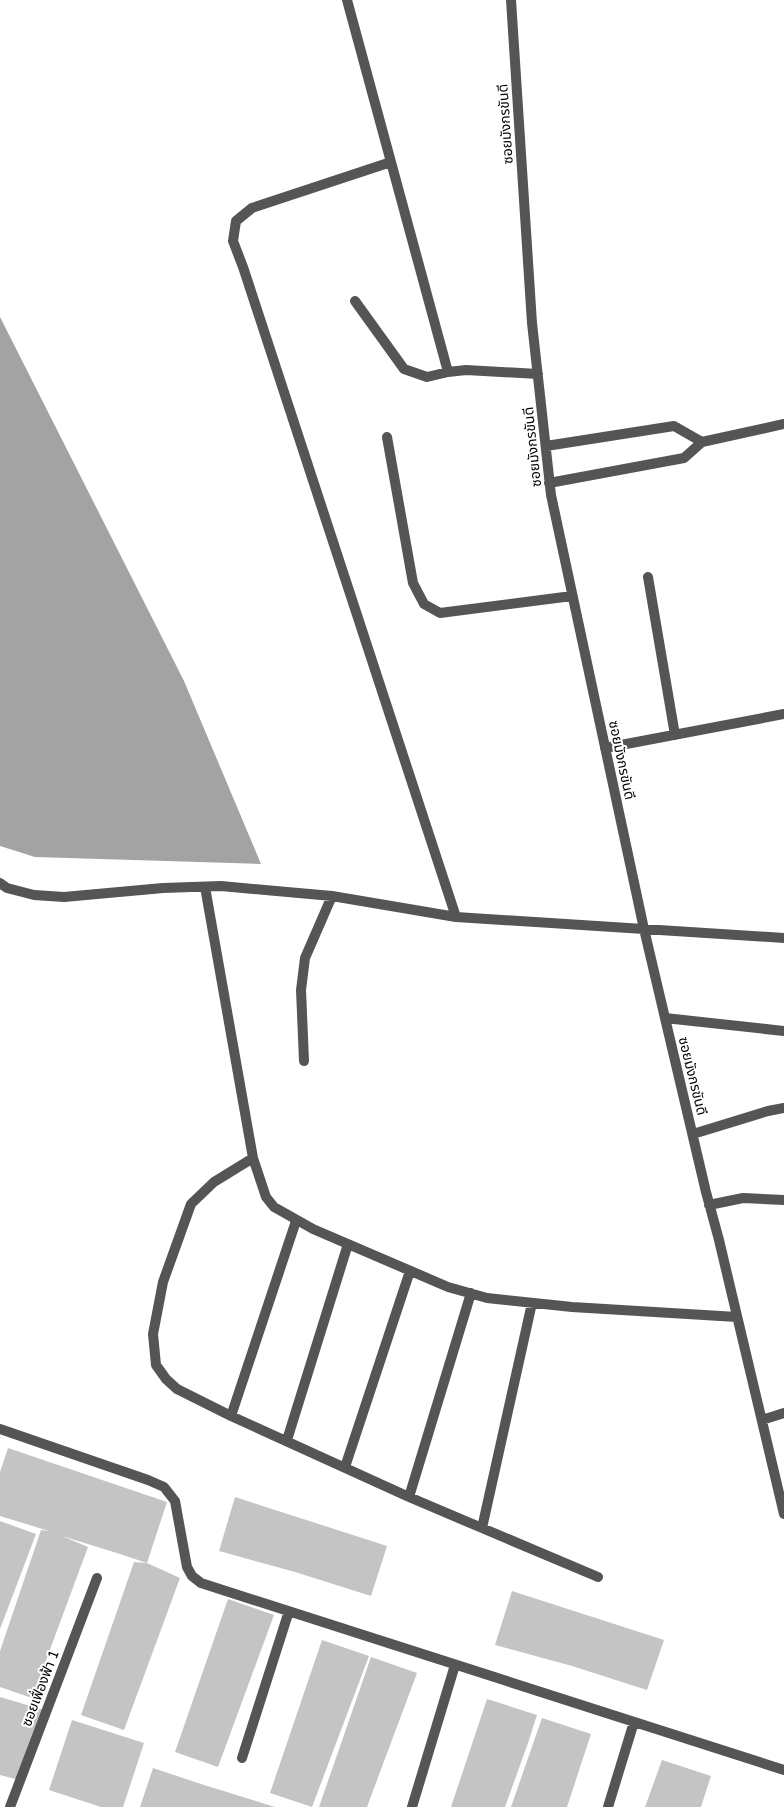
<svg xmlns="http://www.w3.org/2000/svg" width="784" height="1807" font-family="'Varela Round','Noto Sans Thai',sans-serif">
<rect width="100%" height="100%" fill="#fff"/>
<path fill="#a3a3a3" d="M 0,317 L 184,681 L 261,864 L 35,857 L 0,846 Z"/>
<path fill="#c4c4c4" d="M 8,1448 L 167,1502 L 147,1563 L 180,1578 L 124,1730 L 81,1715 L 134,1562 L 147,1563 L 120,1554 L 62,1536 L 88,1547 L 32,1698 L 0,1687 L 0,1651 L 41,1530 L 49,1531 L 0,1516 L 0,1472 Z
M 235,1497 L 387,1546 L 371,1596 L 295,1572 L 219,1551 Z
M 0,1521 L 36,1534 L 0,1629 Z
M 512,1591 L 664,1640 L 647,1690 L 572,1666 L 495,1645 Z
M 228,1599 L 274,1615 L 218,1767 L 175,1752 Z
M 322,1640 L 369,1656 L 312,1807 L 270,1793 Z
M 371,1657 L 417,1673 L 367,1807 L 319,1807 Z
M 0,1697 L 44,1710 L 19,1780 L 0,1775 Z
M 487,1699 L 537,1715 L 528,1743 L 505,1807 L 451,1807 Z
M 542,1718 L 591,1734 L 567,1807 L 511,1807 Z
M 72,1720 L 144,1743 L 123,1807 L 101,1807 L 49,1790 Z
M 662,1760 L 711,1776 L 701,1807 L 645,1807 Z
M 153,1768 L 201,1784 L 275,1807 L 140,1807 Z"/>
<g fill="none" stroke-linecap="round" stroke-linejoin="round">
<path stroke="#555" stroke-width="10" d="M 347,0 L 448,372 L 466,370 L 538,374
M 511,0 L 532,323 L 551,495 L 644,929 L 706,1192 L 719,1240 L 784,1514
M 391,162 L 252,208 L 236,221 L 233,241 L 243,267 L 456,917
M 355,301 L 404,369 L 427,377 L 448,372
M 387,437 L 413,583 L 424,604 L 440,613 L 572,596
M 546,446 L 674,426 L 702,442
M 549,483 L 684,458 L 702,442 L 784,424
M 648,577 L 675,735
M 605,748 L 784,714
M 0,883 L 7,888 L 34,895 L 64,897 L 163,888 L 221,886 L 332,896 L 456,917 L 784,938
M 205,887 L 253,1158 L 266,1197 L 274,1207 L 313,1229 L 448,1287 L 487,1298 L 572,1307 L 737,1317
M 665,1018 L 784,1031
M 304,1061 L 301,990 L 305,958 L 332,896
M 693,1134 L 768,1111 L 784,1108
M 253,1158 L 214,1182 L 191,1204 L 163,1282 L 153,1334 L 156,1365 L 166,1379 L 177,1389 L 231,1416 L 409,1497 L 482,1528 L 532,1303
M 709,1205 L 743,1198 L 784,1200
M 231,1416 L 296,1221
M 762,1420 L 784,1413
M 0,1429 L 148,1480 L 164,1487 L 175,1501 L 187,1567 L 192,1576 L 201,1583 L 784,1770
M 287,1440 L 348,1244
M 345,1467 L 410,1271
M 409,1497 L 471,1293
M 482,1528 L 598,1577
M 242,1758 L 289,1611
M 10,1807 L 97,1578
M 412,1807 L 455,1665
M 608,1807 L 634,1722"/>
</g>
<g text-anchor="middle" stroke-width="4" stroke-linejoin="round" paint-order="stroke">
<g font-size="14" fill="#000" stroke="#fff">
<text transform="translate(505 124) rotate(-94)" y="5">ซอยมังกรขันดี</text>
<text transform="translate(532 447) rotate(-96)" y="5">ซอยมังกรขันดี</text>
<text transform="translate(622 760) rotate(78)" y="5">ซอยมังกรขันดี</text>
<text transform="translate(693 1076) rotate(76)" y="5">ซอยมังกรขันดี</text>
<text transform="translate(40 1688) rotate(-69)" y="5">ซอยเฟื่องฟ้า 1</text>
</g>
</g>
</svg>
